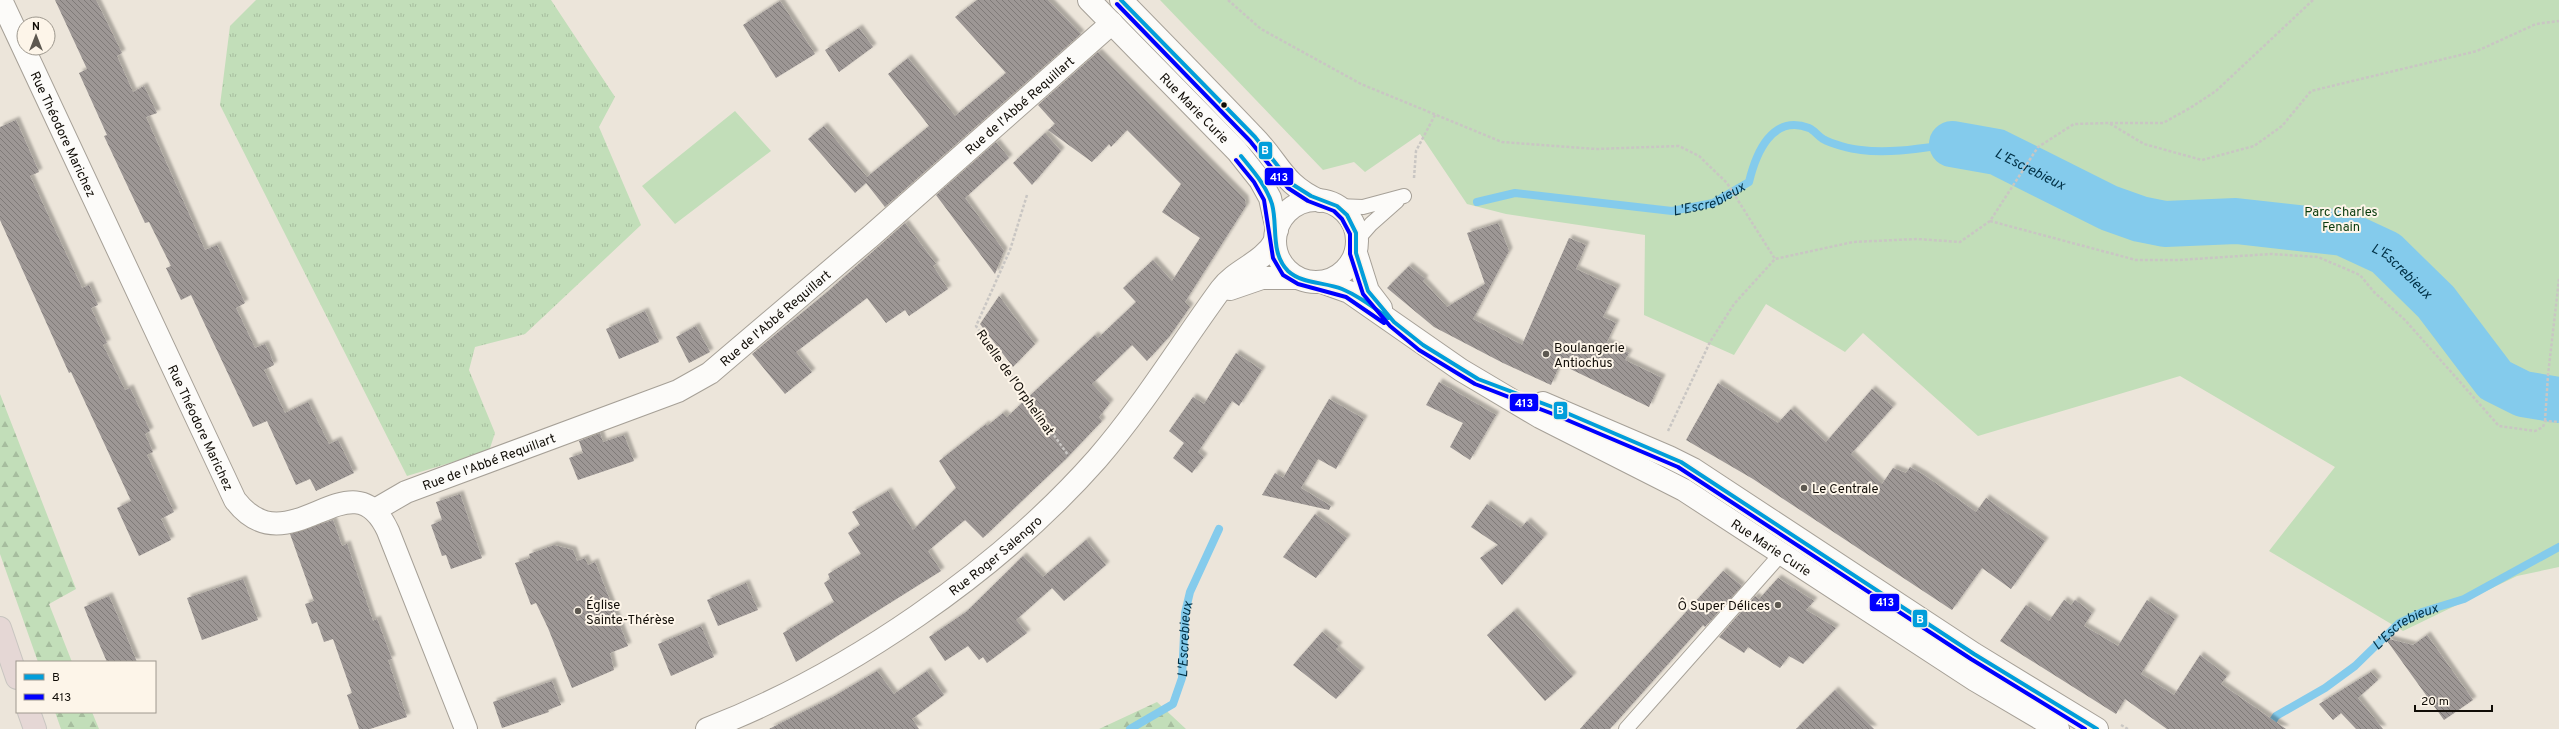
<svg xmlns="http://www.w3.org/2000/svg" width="2559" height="729" font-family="Overpass,sans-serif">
<defs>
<pattern id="grass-tufts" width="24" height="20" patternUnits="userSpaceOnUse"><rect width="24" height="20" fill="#c2deb9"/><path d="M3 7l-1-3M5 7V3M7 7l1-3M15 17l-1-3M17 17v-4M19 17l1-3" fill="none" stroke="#a6bd9e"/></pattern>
<pattern id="forest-firs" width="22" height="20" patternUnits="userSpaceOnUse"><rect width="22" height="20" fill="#c2deb9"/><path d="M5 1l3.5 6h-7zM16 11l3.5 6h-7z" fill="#a6bd9e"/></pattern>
<pattern id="building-back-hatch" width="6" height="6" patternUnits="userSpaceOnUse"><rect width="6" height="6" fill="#9d9795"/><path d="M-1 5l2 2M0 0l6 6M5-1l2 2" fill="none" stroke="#7f7a78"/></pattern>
<filter id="shadow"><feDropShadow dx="3.5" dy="-3.5" stdDeviation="1" flood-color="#0004"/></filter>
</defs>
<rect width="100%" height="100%" fill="#ece5da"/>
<path fill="url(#grass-tufts)" d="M 256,0 L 551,0 L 615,97 L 599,127 L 641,225 L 525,334 L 475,347 L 469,370 L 495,433 L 489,451 L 407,476 L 220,105 L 230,26 Z"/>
<path fill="url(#forest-firs)" d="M 0,394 L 76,589 L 49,604 L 72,662 L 38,662 L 0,554 Z
M 1157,702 L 1186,729 L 1099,729 Z
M 55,712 L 92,712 L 99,729 L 61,729 Z"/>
<path fill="#c2deb9" d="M 1160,0 L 2559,0 L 2559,567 L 2517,576 L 2403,631 L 2269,551 L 2335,467 L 2180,376 L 1978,436 L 1863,333 L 1845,352 L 1766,304 L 1734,355 L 1644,315 L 1645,235 L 1506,214 L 1467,204 L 1420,134 L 1365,172 L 1354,162 L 1323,170 Z
M 735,111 L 771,151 L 675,224 L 642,186 Z"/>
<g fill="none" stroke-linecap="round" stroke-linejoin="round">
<g stroke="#84cbec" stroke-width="8">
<path id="s1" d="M 1477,202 L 1515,193 L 1672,211 L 1713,203 L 1749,182 C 1756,153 1772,114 1809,128 C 1814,130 1818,136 1823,139 C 1832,144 1850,149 1861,150 C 1890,154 1923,148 1952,144"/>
<path id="s2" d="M 1130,729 L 1173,704 L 1182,678 L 1185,613 L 1190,592 L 1219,529"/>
<path id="s3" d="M 2268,729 L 2276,716 L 2325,688 L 2355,666 L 2399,623 L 2422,612 L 2464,599 L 2559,547"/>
</g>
<path stroke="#84cbec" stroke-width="46" id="s4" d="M 1952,144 L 1997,152 L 2109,208 L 2140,219 L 2165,224 L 2236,221 L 2343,233 L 2386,253 L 2436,302 L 2495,380 L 2523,394 L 2559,400"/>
</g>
<path fill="url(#building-back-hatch)" filter="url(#shadow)" d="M 55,0 L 96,0 L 122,53 L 117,56 L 133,92 L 144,86 L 157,113 L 146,117 L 205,250 L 217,245 L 245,303 L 236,308 L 255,348 L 265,344 L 270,354 L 274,365 L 264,370 L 285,413 L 308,402 L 329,444 L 338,440 L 354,473 L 316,491 L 310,479 L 296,485 L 267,421 L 253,427 L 191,295 L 181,300 L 166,268 L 171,266 L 149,222 L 145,223 L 104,136 L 107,135 L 79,73 L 87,69 Z
M 977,0 L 1048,0 L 1081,34 L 885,207 L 866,183 L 855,193 L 808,139 L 824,126 L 867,177 L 929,126 L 888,74 L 908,58 L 955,116 L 1006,73 L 955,17 Z
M 780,1 L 815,54 L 776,78 L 743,25 Z
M 859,28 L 873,47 L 839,72 L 825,50 Z
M 1098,52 L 1245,199 L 1246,206 L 1185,302 L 1190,307 L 1169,337 L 1147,361 L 1132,345 L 1092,384 L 1110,403 L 1099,417 L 1102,421 L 1066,459 L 983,538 L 965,520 L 928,551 L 941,571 L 796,662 L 783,633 L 834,602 L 824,583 L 830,579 L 828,574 L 861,554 L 848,533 L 860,525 L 852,512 L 888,491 L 913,530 L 956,488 L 939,461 L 986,424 L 987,426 L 1003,413 L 1007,417 L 1095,335 L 1098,338 L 1136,302 L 1123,288 L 1153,260 L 1172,281 L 1200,238 L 1162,212 L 1181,184 L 1127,130 L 1111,147 L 1109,144 L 1092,162 L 1048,130 L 1055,124 L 1038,105 Z
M 16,120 L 39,172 L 30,176 L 82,288 L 89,285 L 98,305 L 91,308 L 107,343 L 103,345 L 125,390 L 130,388 L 150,431 L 145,434 L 153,452 L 147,455 L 174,512 L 161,519 L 171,540 L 139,556 L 117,508 L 131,501 L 71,372 L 69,373 L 0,220 L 0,127 Z
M 1045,133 L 1061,151 L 1032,185 L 1013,163 Z
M 996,142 L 1009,158 L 965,198 L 1004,251 L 995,274 L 936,195 Z
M 905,223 L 936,264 L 933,266 L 948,289 L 909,316 L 905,310 L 886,323 L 867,298 L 796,352 L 812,372 L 785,394 L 752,354 L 826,293 Z
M 1498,223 L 1509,251 L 1473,319 L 1522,345 L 1569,238 L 1586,245 L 1576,269 L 1617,288 L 1603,317 L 1616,323 L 1607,342 L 1629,353 L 1625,360 L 1662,378 L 1649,407 L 1560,364 L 1551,385 L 1503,363 L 1434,327 L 1387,288 L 1409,266 L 1425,279 L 1423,281 L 1447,307 L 1485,284 L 1467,233 Z
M 999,296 L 1035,344 L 1013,367 L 980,324 Z
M 645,311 L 659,342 L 619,359 L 606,329 Z
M 696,326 L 710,352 L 689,363 L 676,337 Z
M 1236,353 L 1262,370 L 1239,406 L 1232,401 L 1198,452 L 1204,457 L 1192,473 L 1173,458 L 1184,443 L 1169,431 L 1193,397 L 1204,404 Z
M 1439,382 L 1496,415 L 1470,460 L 1450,447 L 1463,423 L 1426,405 Z
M 1718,383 L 1778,423 L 1791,409 L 1826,442 L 1872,389 L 1893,407 L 1851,454 L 1882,484 L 1893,468 L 1906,473 L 1910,467 L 1924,475 L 1976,512 L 1986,498 L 2045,541 L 2011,589 L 1982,568 L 1952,610 L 1753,479 L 1686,440 Z
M 1329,399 L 1364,419 L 1336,469 L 1318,459 L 1301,488 L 1331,506 L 1329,510 L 1262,495 L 1275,473 L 1283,478 Z
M 600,433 L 603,442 L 624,435 L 634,461 L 578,480 L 569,458 L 583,453 L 579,441 Z
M 460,494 L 482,558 L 451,569 L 446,555 L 442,556 L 431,525 L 442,520 L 436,502 Z
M 1487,504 L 1521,528 L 1527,521 L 1544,537 L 1502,585 L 1480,558 L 1498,545 L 1471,527 Z
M 1315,514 L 1347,538 L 1316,578 L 1283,557 Z
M 333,520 L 342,546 L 347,544 L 373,621 L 377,619 L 392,659 L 388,660 L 407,717 L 370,729 L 359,729 L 347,695 L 352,693 L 333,639 L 324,642 L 317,622 L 312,624 L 305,604 L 314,601 L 290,534 Z
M 1086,540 L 1106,565 L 1064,601 L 1052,588 L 1016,620 L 1027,633 L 987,663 L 983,657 L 979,660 L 968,646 L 945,661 L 929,637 L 966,612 L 1023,556 L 1043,577 Z
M 554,545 L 573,550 L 577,561 L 585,558 L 588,565 L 595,562 L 628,646 L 610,653 L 614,670 L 572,688 L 548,628 L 536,603 L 531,605 L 515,563 L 530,558 L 529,554 Z
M 1723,571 L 1742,586 L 1705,627 L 1703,625 L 1610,729 L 1580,729 Z
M 1778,578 L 1814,601 L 1806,610 L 1836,628 L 1803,664 L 1789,656 L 1780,668 L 1748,647 L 1744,653 L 1719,637 L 1755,596 L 1759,599 Z
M 243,579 L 258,620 L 202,640 L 187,598 Z
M 746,583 L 758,610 L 718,626 L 707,600 Z
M 109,596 L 122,626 L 137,662 L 107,662 L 94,632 L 84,607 Z
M 2064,600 L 2071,605 L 2075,600 L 2092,613 L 2084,626 L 2118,646 L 2147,600 L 2175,619 L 2141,674 L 2174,695 L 2200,655 L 2227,676 L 2221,684 L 2286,729 L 2167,729 L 2125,699 L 2116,714 L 2000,641 L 2026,605 L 2049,621 Z
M 1514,611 L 1573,676 L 1545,701 L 1487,635 Z
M 701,626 L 714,657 L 671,676 L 658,644 Z
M 1322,632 L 1339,646 L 1336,649 L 1361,671 L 1336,699 L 1293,665 Z
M 2427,635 L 2473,700 L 2444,720 L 2385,638 L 2413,645 Z
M 877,671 L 894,694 L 927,671 L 944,695 L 912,719 L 919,729 L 769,729 L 831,698 Z
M 2371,672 L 2378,680 L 2358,698 L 2383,729 L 2356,729 L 2341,713 L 2333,720 L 2319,704 Z
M 552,681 L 561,705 L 548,710 L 549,712 L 502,728 L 493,702 Z
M 1835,690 L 1874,729 L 1796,729 Z"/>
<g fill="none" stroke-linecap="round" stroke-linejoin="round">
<g stroke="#a6a097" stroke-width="16">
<path id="lane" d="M 1337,206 L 1363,207 L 1404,196
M 1357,240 L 1371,224 L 1397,201
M 1626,729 L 1781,554"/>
</g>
<g stroke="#a6a097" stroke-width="24">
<g id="street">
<path id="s5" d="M 1,0 L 235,500 C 289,571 351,451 388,531 L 466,729"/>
<path id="s6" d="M 375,510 L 406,492 L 678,391 L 710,373 L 871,236 L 1112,23"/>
</g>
</g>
<g stroke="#a6a097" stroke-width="24">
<g id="secondary">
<path id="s7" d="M 1089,0 L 1237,151 L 1260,180 L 1270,198 L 1277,230"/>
<path d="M 1121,0 C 1165,45 1210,91 1253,136 C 1280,163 1282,184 1320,201"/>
<circle cx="1316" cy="241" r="41"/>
<path d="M 1356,253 L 1368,291 L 1381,308"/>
<path id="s8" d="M 1321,282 L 1349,292 L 1461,370 L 1540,417 L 1684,490 L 1975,680 L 2058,729"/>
<path d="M 1230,289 L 1262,278 L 1297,278"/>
<path d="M 1543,403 L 1669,457 L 1693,469 L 1974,654 L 2097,729"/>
<path id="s9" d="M 707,729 C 847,675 998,571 1097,459 C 1143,406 1180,345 1221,289 C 1236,269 1263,263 1275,241"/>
</g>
</g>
<g stroke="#c8c5c0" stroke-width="24">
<path id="highway" d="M 0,628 L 17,678
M 29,712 L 35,729"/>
</g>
<path stroke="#c9c6c3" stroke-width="2.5" stroke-dasharray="3 2" stroke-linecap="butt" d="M 1228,0 L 1261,29 L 1361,84 L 1502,142 L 1596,149 L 1679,146 L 1699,156 L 1727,183 L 1775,259
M 2110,123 L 2163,123 L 2190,108 L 2216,91 L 2313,0
M 1414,178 L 1416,151 L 1435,115
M 1027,195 L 1010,250 L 976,326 L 1068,455
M 1990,221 L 2136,260 L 2179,260 L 2271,254 L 2318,257 L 2360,275 L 2374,292 L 2405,320 L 2499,426 L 2535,431 L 2543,427 L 2545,421 L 2559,422
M 2545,421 L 2548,375 L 2559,279
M 1668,431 L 1710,342 L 1734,304 L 1775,259 L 1853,242 L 1917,239 L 1960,242 L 1990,221 L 2038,147 L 2074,124 L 2109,123 L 2144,144 L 2202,160 L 2254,146 L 2282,126 L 2311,91 L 2477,51 L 2536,24 L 2559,21
M 2121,725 L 2128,729"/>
<use href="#lane" stroke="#fcfbf9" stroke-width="14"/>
<use href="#street" stroke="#fcfbf9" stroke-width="22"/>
<use href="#secondary" stroke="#fcfbf9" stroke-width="22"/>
<use href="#highway" stroke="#e5d7d5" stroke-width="22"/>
<g stroke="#fdf5e9" stroke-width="7">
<path id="bus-1" d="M 1121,0 L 1255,137 L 1292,184 L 1311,196 L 1337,206 L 1347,215 L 1356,233 L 1356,253 L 1368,291 L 1394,322 L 1423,345 L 1478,379 L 1555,408 L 1681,462 L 1974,654 L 2097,729
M 1241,156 C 1253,171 1266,185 1272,204 C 1278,226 1270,253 1288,271 C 1302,284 1325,282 1342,289 C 1359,296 1373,307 1388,318"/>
</g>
<g stroke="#fdf5e9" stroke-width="7">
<path id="bus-2" d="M 1117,4 L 1250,141 L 1288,188 L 1308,201 L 1334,211 L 1342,219 L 1350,234 L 1350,254 L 1363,294 L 1390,326 L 1419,350 L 1475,384 L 1553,414 L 1678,467 L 1971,659 L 2085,729
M 1236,160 L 1254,182 L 1264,200 L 1273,258 L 1283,275 L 1298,284 L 1346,297 L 1384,323"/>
</g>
<use href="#bus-1" stroke="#029eda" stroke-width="4"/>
<use href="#bus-2" stroke="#00f" stroke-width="4"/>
</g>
<circle fill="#100c06" stroke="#fdf5e9" stroke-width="1.5" cx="1224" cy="105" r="3.5"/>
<g fill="#5d5850" stroke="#fdf5e9" stroke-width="1.5">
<circle cx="1546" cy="354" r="4"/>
<circle cx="1804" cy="488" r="4"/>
<circle cx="1778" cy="605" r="4"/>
<circle cx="578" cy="611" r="4"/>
</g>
<g text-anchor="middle" stroke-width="4" stroke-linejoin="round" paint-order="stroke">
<g font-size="13" fill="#100c06" stroke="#fdf5e9">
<text dy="5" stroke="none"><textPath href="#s6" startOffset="772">Rue de l'Abbé Requillart</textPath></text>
<text dy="5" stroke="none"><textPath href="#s7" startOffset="151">Rue Marie Curie</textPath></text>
<text dy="5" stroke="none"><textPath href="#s5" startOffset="148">Rue Théodore Marichez</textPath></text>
<text dy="5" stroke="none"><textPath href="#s6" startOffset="448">Rue de l'Abbé Requillart</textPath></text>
<text transform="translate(1016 382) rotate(55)" y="5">Ruelle de l'Orphelinat</text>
<text dy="5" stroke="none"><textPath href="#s5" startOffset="472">Rue Théodore Marichez</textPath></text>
<text dy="5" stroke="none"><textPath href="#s6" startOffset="124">Rue de l'Abbé Requillart</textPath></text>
<text dy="5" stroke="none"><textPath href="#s8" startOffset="524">Rue Marie Curie</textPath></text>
<text dy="5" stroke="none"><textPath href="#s9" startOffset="338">Rue Roger Salengro</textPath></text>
</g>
<g font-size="13" fill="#093b0d" stroke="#fdf5e9">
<text x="2341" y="216">Parc Charles<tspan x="2341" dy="15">Fenain</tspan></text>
</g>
<g font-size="13" fill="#100c06" stroke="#fdf5e9" text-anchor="start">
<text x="1554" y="352">Boulangerie<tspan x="1554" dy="15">Antiochus</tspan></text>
<text x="1812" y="493">Le Centrale</text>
<text x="586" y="609">Église<tspan x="586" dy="15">Sainte-Thérèse</tspan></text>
<text x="1770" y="610" text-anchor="end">Ô Super Délices</text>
</g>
<g font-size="14" font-style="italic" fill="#003045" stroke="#fdf5e9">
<text dy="5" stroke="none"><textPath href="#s4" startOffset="83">L'Escrebieux</textPath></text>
<text dy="5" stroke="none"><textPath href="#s1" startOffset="236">L'Escrebieux</textPath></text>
<text dy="5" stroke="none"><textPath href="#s4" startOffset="479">L'Escrebieux</textPath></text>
<text dy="5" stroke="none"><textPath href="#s3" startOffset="174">L'Escrebieux</textPath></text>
<text dy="5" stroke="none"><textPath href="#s2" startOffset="116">L'Escrebieux</textPath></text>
</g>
</g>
<g stroke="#fdf5e9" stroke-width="1.5">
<rect x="1258" y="141" width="15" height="19" rx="4" fill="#029eda"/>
<rect x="1264" y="167" width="30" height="19" rx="4" fill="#00f"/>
<rect x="1509" y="393" width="30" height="19" rx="4" fill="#00f"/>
<rect x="1553" y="401" width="15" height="19" rx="4" fill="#029eda"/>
<rect x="1869" y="593" width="31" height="19" rx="4" fill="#00f"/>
<rect x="1912" y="609" width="16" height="19" rx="4" fill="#029eda"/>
</g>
<g font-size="11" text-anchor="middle" font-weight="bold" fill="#fff">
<text x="1265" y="154">B</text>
<text x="1279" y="181">413</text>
<text x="1524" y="407">413</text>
<text x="1560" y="414">B</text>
<text x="1885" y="606">413</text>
<text x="1920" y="623">B</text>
</g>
<rect x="16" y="661" width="140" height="52" fill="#fdf5e9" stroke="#9e988e"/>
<rect x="24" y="674" width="20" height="6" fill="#029eda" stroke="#9e988e"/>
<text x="52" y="681" font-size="12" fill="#100c06">B</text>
<rect x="24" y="694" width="20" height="6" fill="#0000ff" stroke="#9e988e"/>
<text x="52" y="701" font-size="12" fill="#100c06">413</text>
<g transform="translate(36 36)"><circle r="19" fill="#fdf5e9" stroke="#9e988e"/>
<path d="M0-3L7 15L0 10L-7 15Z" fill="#5d5850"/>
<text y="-6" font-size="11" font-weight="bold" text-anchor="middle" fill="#100c06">N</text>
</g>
<path d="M2415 705v6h77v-6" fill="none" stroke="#100c06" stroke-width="2"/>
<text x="2421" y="705" font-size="12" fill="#100c06" stroke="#fdf5e9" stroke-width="3" paint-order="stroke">20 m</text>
</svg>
